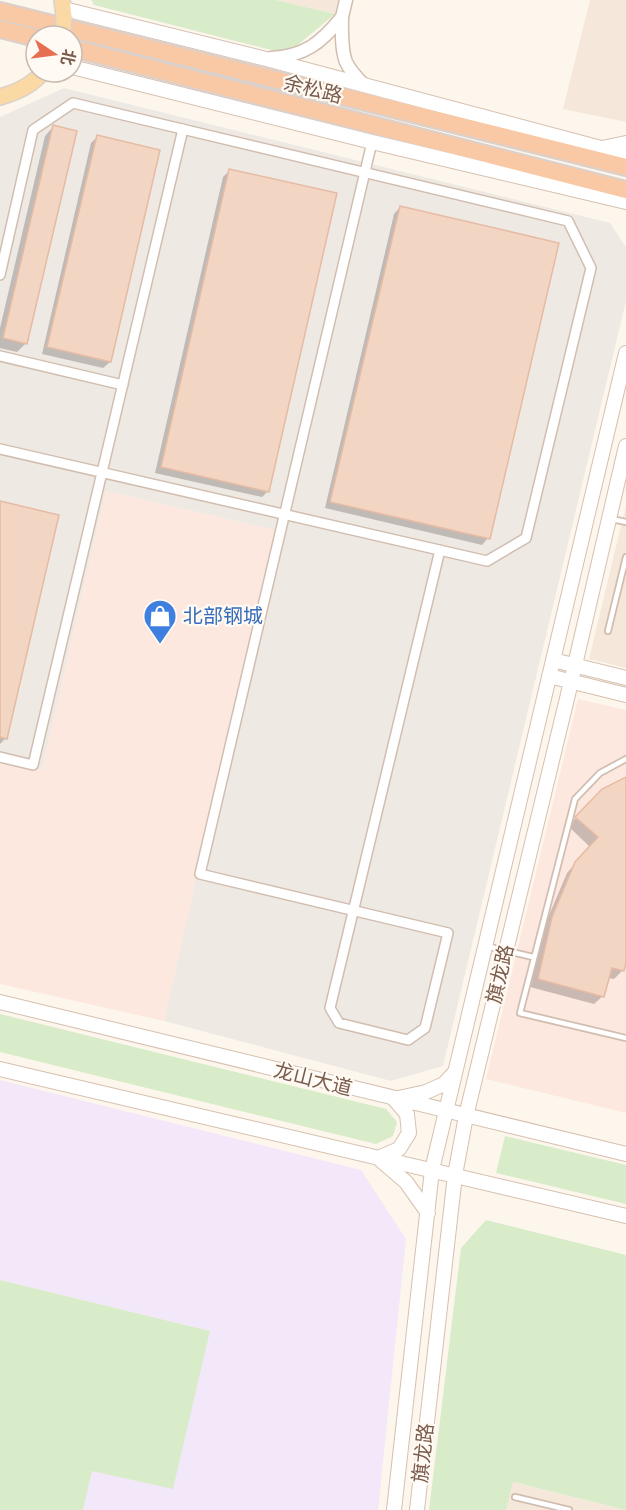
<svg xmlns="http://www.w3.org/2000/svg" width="626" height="1510" viewBox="0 0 626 1510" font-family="'DM Sans','Noto Sans SC',sans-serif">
<rect width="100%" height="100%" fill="#fdf6ec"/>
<!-- residential -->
<path fill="#f5e8da" d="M276,0H338L335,14Z
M590,0H626V122L563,109Z
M626,505V668L589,659Z
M512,1482L626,1510H506Z"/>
<!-- commercial -->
<path fill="#fde8e0" d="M106,491L276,530L164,1021L0,984V760L42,770Z
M578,699L626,710V1113L486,1079Z"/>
<!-- industrial -->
<path fill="#efe9e4" d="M64,88L610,223L626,247V301L443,1066L391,1081L164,1021L275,530L106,491L42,770L0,760V117Z"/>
<!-- education -->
<path fill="#f3e8fa" d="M0,1080L361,1170L406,1239L378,1510H83L92,1471L210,1331L0,1280Z"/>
<!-- green -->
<path fill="#d8ecc9" d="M91,0H276L335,14L287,54L94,5Z
M0,1014L386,1109L397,1122L393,1136L376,1144L0,1052Z
M505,1136L626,1165V1204L496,1173Z
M486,1220L626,1255V1510L513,1482L506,1510H429L461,1248Z
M0,1280L210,1331L173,1489L92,1471L83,1510H0Z"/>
<!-- shadow -->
<path fill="#0003" d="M53,127L26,343L17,352L0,348V328L45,136Z
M97,137L110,362L103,368L42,354L91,143Z
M230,170L268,491L262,497L155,473L223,177Z
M400,207L488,538L482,545L325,508L394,214Z
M0,503L6,738L0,744Z
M626,779V956L623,970L614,979L608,978L603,996L594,1004L530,987L544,927L567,873L590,847L568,826L603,790Z"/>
<!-- building -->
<path fill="#f3d5c3" stroke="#e6bba3" stroke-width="1.5" d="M53,125L77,131L27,344L3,338Z
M97,135L160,150L111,362L47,347Z
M229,169L337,193L269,492L161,467Z
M400,206L559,243L490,539L330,502Z
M0,501L59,515L7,739L0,737Z
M626,777V963L624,971L612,968L604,997L538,979L552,917L575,862L598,837L575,817L602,789Z"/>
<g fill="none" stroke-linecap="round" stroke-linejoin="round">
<!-- service casing -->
<g stroke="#d1beb0" stroke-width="8">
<path id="service" d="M612,519L626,522
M608,631L626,557
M626,759L600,773L575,799L520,1013L626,1038
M486,946L533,957
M515,1497L569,1510"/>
</g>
<!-- minor casing -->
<g stroke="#d1beb0" stroke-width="12">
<path id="minor" d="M372,142L200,874L448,933L425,1028L408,1040L339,1023L330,1008L440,550
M0,275L33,130L73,103L568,221L591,268L526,538L487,561L0,449
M0,356L123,385
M0,757L33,765L183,129"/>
</g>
<!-- tertiary casing -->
<g stroke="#d1beb0" stroke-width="15">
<path id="tertiary" d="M342,17L346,0
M271,58C305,56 321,43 342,17C342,32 341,49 346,62C350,71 358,79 365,86"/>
</g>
<!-- secondary casing -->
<g stroke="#d6c0b0" stroke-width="16">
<path id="secondary" d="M64,9L266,59L601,148L626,158
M72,67L372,142L626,202
M602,148L626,143
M553,660L626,678
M549,676L626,695
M0,1002L626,1154
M0,1069L626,1216
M428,1213L406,1182L378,1158L399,1149L409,1133L407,1114L394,1099L426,1092L444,1084L455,1072
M394,1510L432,1170L626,353
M417,1510L455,1175L466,1116L571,682L626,446"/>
</g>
<!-- primary casing -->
<g stroke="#dad1cd" stroke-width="18">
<path id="primary" d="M62,0L64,17
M0,97C17,92 31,86 43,72"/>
</g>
<!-- trunk casing -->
<g stroke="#dad1cd" stroke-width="20">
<path id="trunk" d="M0,11L626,167
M0,29L36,38
M72,48L626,190"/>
</g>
<!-- service -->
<use href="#service" stroke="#fff" stroke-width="4.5"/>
<!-- minor -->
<use href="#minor" stroke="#fff" stroke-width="9"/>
<!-- tertiary -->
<use href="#tertiary" stroke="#fff" stroke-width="12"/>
<!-- secondary -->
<use href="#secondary" stroke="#fff" stroke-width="14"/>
<!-- primary -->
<use href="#primary" stroke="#fbd9a5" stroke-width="15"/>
<!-- trunk -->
<use href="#trunk" stroke="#f9c8a4" stroke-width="16"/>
<!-- primary-bridge casing -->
<g stroke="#dad1cd" stroke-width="18" stroke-linecap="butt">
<path id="primary-bridge" d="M63,36L64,17"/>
</g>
<!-- primary-bridge -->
<use href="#primary-bridge" stroke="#fbd9a5" stroke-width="15"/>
</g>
<!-- icons -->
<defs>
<g id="shop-pin" transform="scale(1.725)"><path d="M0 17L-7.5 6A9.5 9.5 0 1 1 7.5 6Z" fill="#3f7fe0" stroke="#fffaf3"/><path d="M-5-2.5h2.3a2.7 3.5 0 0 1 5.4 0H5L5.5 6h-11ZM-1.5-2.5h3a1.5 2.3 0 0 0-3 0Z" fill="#fff"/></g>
</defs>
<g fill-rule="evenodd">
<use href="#shop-pin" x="160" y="616"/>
</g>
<g text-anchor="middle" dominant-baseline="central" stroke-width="4.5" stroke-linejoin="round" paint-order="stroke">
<!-- street labels -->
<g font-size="20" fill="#7a5c4d" stroke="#fffaf3">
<text transform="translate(313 89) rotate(14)">余松路</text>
<text transform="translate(500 974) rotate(-77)">旗龙路</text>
<text transform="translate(313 1079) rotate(14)">龙山大道</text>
<text transform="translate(423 1453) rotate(-84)">旗龙路</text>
</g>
<!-- shop labels -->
<g font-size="20" fill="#366cbe" stroke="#fffaf3" text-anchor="start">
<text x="183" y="616">北部钢城</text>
</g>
</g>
<!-- north arrow -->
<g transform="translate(54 54) rotate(103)"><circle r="28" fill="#fffaf3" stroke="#cabbb1" stroke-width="1.5"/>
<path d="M0-4.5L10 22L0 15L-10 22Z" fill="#e76f51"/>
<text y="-9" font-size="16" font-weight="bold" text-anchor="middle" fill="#7a5c4d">北</text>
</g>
</svg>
